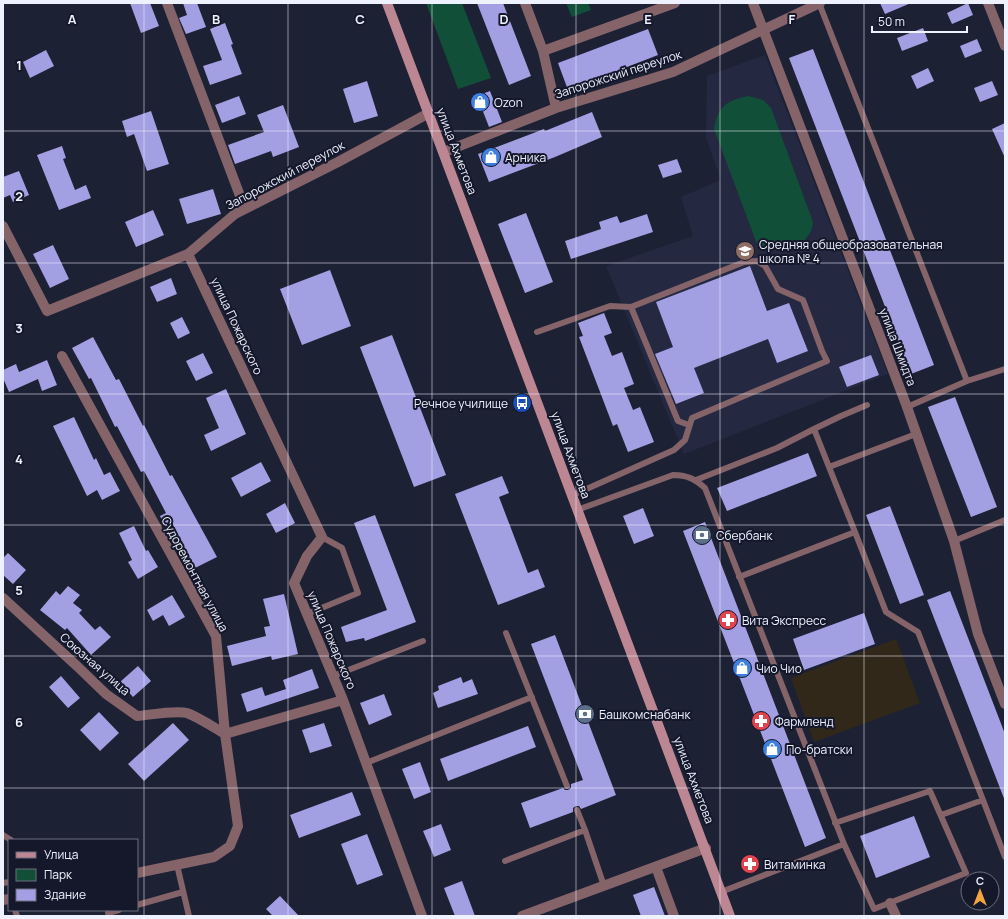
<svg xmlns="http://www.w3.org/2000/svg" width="1008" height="919" viewBox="0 0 1008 919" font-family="Manrope,sans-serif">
<rect width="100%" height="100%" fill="#1d2134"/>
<!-- built -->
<path fill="#242941" d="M765,55L888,374L684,454L606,266L693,236L681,197L721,180L706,138L707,76Z"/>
<!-- industrial -->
<path fill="#322819" d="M896,639L920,703L814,742L791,678Z"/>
<!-- green -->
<path fill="#114f38" d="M426,3H462L491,78L458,89Z
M566,3H588L591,10L572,17Z
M748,96L763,100L771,108L813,222C812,244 784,255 764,249C762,248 759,245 757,244L714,129C718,106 726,101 748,96Z"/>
<!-- building -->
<path fill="#a39fe3" d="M130,3H150L159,26L141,33Z
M183,3H197L206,27L186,34L179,18L187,15Z
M477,3H503L531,76L509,85Z
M880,3H911L885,14Z
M968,3L973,15L952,24L947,13Z
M225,23L233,44L231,45L242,74L210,85L203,66L222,60L210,29Z
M923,28L928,41L902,51L897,38Z
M648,29L658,55L568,90L558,63Z
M977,39L982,51L965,58L960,46Z
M813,49L934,365L911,374L789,58Z
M46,50L54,66L30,78L23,62Z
M928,68L934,81L917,89L911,76Z
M367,81L378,116L354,123L343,89Z
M992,81L998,95L980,102L974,88Z
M490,91L502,122L489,127L477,96Z
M239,96L246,114L222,123L215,105Z
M283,105L299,147L273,157L271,151L235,164L228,145L264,132L257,115Z
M151,111L169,164L147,171L134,134L127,137L122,121Z
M592,112L602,137L555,157L489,182L478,154L544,129L545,131Z
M1005,123V158L992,129Z
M62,146L66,158L63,159L75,190L86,185L91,198L59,210L37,155Z
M677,159L682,172L663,178L658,165Z
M19,171L29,195L13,202L10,195L3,198V177Z
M213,189L221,214L187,224L179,199Z
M153,210L164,235L136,247L125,222Z
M526,213L553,282L525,293L498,224Z
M647,214L653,232L571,259L565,241L601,229L599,222L617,216L620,223Z
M53,245L69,279L50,288L33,254Z
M750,266L767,311L789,303L808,351L777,363L768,339L694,368L704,393L676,404L655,354L673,347L656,302Z
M330,270L351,326L302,345L280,289Z
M171,278L177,294L157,302L150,287Z
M604,313L612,333L604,336L612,356L622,352L634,384L624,388L633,410L640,407L654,442L628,452L617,424L613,426L579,337L583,336L578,323Z
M182,317L190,333L178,339L170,323Z
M392,335L446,475L414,487L360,347Z
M93,337L116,380L119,379L143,426L144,425L170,476L172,475L217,557L195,568L172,523L165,527L160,516L166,513L144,471L141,472L117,426L115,427L91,378L89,379L72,348Z
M203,353L213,373L196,381L186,361Z
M871,355L879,375L847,387L839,367Z
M47,360L57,385L42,391L38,379L9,392L3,378V370L16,364L19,372Z
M226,389L246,434L211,451L204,435L219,428L206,398Z
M955,397L997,507L971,517L928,407Z
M74,417L94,460L96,458L104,475L110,472L120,491L102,500L97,490L87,496L53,426Z
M808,453L817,476L727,511L717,488Z
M261,462L271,481L241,497L231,478Z
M502,476L509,493L499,497L528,573L538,569L545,587L498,605L455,494Z
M285,503L295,523L276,533L266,514Z
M890,506L924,595L900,604L866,515Z
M643,508L654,536L634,544L623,516Z
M375,515L416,622L365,641L364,638L346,642L341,627L387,610L354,523Z
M705,522L826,838L805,847L683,531Z
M134,526L146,551L148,550L158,567L138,579L128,562L132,560L119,533Z
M8,553L26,570L13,584L3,575V558Z
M68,586L80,595L73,603L82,610L79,613L95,630L100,626L111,637L91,655L67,628L65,630L40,610L56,591L60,595Z
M950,591L1005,734V801L927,600Z
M284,594L298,654L272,660L271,656L232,666L227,646L266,636L264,627L270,626L263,599Z
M172,595L185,617L169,626L163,615L153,621L147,610Z
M864,613L875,644L804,670L793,639Z
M555,635L616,795L581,809L579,806H576L573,808V812L530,828L521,803L563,788L565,790H568L571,788V784L583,780L531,644Z
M138,666L151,681L133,697L120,682Z
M312,669L319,688L247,712L241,694L262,687L265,696L286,689L283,680Z
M61,676L80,698L68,708L49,687Z
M461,677L463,683L472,679L478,694L438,708L433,693L439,690L438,686Z
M384,694L392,715L369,725L360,703Z
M99,712L119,733L100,751L80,730Z
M173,723L189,740L144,781L128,764Z
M324,723L332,746L310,753L302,730Z
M528,726L536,747L448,781L440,759Z
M420,762L431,792L414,799L402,769Z
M352,792L361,815L299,838L290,815Z
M914,816L930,857L876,878L860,836Z
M441,824L451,850L434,857L423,831Z
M367,834L383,875L357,885L341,844Z
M462,881L475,916H455L444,888Z
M654,887L665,916H641L633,895Z
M280,896L299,916H273L266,909Z"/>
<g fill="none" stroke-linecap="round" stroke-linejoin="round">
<!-- lane -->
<path stroke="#846369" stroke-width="6" d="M819,3L967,381
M631,307L678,421L689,425
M537,332L610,306L631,307L744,262L757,261L765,266L778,289L803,300L822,351L827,361L692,418L685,440L674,450L573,495
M907,407L967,381L1005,369
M814,429L841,416L867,405
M696,480L777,448L814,429L829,467
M577,510L673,475C687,475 695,479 705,488L844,844L721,892
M855,532L886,612L918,632L1005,857
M954,541L1005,520
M739,577L855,532L829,467L916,434
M307,614L358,593L342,548L322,537
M506,633L567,786
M333,676L423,641
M366,763L532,697
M577,810L585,830
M941,815L983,800
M835,823L930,791L966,873L874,909L844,844
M3,835L11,840
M505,861L585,830L604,886
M177,865L189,916
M3,883L9,882
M137,905L183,892
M15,910L17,916
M108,913L119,910"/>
<!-- street -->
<path stroke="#846369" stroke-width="10" d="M167,3L245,209
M525,3L543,51L675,3
M753,3L907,407L954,541L978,634L1005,704
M988,3L1005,46
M543,51L556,108
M444,152L556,108L673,72L820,3
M3,226L47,311L188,254L235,214L338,162L429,113
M188,254L322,537L307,556L294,583L343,700L422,916
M62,356L216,636L225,734L238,826L230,846L214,857L137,873
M3,598L77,666L106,694L137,716C149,715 176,710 187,713C200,718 213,727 225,734L343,700
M656,867L674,916
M3,900L9,899
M890,903L896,916
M522,916L706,848"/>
<!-- secondary -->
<path stroke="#bc8792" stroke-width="10" d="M387,3L730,916"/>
</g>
<!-- grid -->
<path fill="none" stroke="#eef1fe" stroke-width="1" stroke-opacity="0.55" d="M144,3V916M288,3V916M432,3V916M576,3V916M720,3V916M864,3V916M3,131H1005M3,263H1005M3,394H1005M3,525H1005M3,656H1005M3,788H1005"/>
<!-- icons -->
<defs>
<g id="shop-disc" transform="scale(1)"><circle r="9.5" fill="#3f7fe0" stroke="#14182a"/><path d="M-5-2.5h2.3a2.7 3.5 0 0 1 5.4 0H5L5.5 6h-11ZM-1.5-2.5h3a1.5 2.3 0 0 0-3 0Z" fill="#fff"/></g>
<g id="school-disc" transform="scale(1)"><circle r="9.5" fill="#8d6e63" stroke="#14182a"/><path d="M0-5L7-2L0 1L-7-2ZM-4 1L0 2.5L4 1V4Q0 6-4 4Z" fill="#fff"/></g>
<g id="bus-disc" transform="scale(1)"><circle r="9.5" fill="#1a4fb4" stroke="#14182a"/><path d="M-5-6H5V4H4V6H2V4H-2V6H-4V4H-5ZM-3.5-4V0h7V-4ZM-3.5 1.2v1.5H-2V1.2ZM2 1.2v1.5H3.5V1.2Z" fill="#fff"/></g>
<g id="bank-disc" transform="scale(1)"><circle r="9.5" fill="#5c6f8a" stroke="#14182a"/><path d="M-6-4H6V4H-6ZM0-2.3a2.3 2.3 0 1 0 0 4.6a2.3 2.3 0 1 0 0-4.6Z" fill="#fff"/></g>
<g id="pharmacy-disc" transform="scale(1)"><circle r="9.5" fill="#e0444e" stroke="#14182a"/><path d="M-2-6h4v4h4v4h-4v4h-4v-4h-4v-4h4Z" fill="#fff"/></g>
</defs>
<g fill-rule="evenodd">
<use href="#shop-disc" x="480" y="102"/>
<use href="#shop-disc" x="491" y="157"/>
<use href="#school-disc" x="745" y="251"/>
<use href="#bus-disc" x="522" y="403"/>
<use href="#bank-disc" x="702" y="535"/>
<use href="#pharmacy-disc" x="728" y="620"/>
<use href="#shop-disc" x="742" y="668"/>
<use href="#bank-disc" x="585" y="714"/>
<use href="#pharmacy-disc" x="761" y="721"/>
<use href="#shop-disc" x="772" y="749"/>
<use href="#pharmacy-disc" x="750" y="864"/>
</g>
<g text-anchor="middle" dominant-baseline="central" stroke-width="4" stroke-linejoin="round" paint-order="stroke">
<!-- street labels -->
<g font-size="12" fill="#eef1fe" stroke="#14182a">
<text transform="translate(618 74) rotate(-18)">Запорожский переулок</text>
<text transform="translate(457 151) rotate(69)">улица Ахметова</text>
<text transform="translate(285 175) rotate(-28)">Запорожский переулок</text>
<text transform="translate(237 326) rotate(65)">улица Пожарского</text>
<text transform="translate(898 347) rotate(69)">улица Шмидта</text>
<text transform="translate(571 455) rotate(70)">улица Ахметова</text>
<text transform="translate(195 574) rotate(62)">Судоремонтная улица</text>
<text transform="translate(332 640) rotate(67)">улица Пожарского</text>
<text transform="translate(95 664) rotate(41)">Союзная улица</text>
<text transform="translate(694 780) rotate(69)">улица Ахметова</text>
</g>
<!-- poi labels -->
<g font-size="12" fill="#eef1fe" stroke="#14182a" text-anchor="start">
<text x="494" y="102">Ozon</text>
<text x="505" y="157">Арника</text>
<text x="759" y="244">Средняя общеобразовательная<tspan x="759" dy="14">школа № 4</tspan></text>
<text x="508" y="403" text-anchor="end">Речное училище</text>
<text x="716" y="535">Сбербанк</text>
<text x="742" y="620">Вита Экспресс</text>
<text x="756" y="668">Чио Чио</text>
<text x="599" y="714">Башкомснабанк</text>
<text x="775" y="721">Фармленд</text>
<text x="786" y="749">По-братски</text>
<text x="764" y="864">Витаминка</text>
</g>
</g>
<g font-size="13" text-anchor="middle" font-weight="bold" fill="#eef1fe" stroke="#14182a" stroke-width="4" stroke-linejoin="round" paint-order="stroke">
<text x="72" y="24">A</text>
<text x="216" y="24">B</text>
<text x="360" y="24">C</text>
<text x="504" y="24">D</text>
<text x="648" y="24">E</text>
<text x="792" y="24">F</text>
<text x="19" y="70">1</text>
<text x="19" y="201">2</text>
<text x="19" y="333">3</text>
<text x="19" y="464">4</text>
<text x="19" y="595">5</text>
<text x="19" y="727">6</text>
</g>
<!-- border -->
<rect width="1008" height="919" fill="none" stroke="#eef1fe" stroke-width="8"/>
<!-- legend -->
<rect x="8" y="839" width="130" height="72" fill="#14182a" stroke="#6b6f7f"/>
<rect x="16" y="852" width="20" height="6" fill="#bc8792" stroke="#6b6f7f"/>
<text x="44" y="859" font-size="12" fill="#eef1fe">Улица</text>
<rect x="16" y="869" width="20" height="12" fill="#114f38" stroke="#6b6f7f"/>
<text x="44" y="879" font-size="12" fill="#eef1fe">Парк</text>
<rect x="16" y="889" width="20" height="12" fill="#a39fe3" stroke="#6b6f7f"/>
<text x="44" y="899" font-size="12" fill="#eef1fe">Здание</text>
<!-- north arrow -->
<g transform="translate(980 891)"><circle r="19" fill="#14182a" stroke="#6b6f7f"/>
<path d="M0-3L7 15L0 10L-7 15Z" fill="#f3a442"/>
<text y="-6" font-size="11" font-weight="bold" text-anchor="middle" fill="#eef1fe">С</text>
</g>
<!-- scale -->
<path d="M872 26v6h95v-6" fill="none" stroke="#eef1fe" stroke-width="2"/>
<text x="878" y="26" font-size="12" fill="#eef1fe" stroke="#14182a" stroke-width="3" paint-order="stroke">50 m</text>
</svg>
